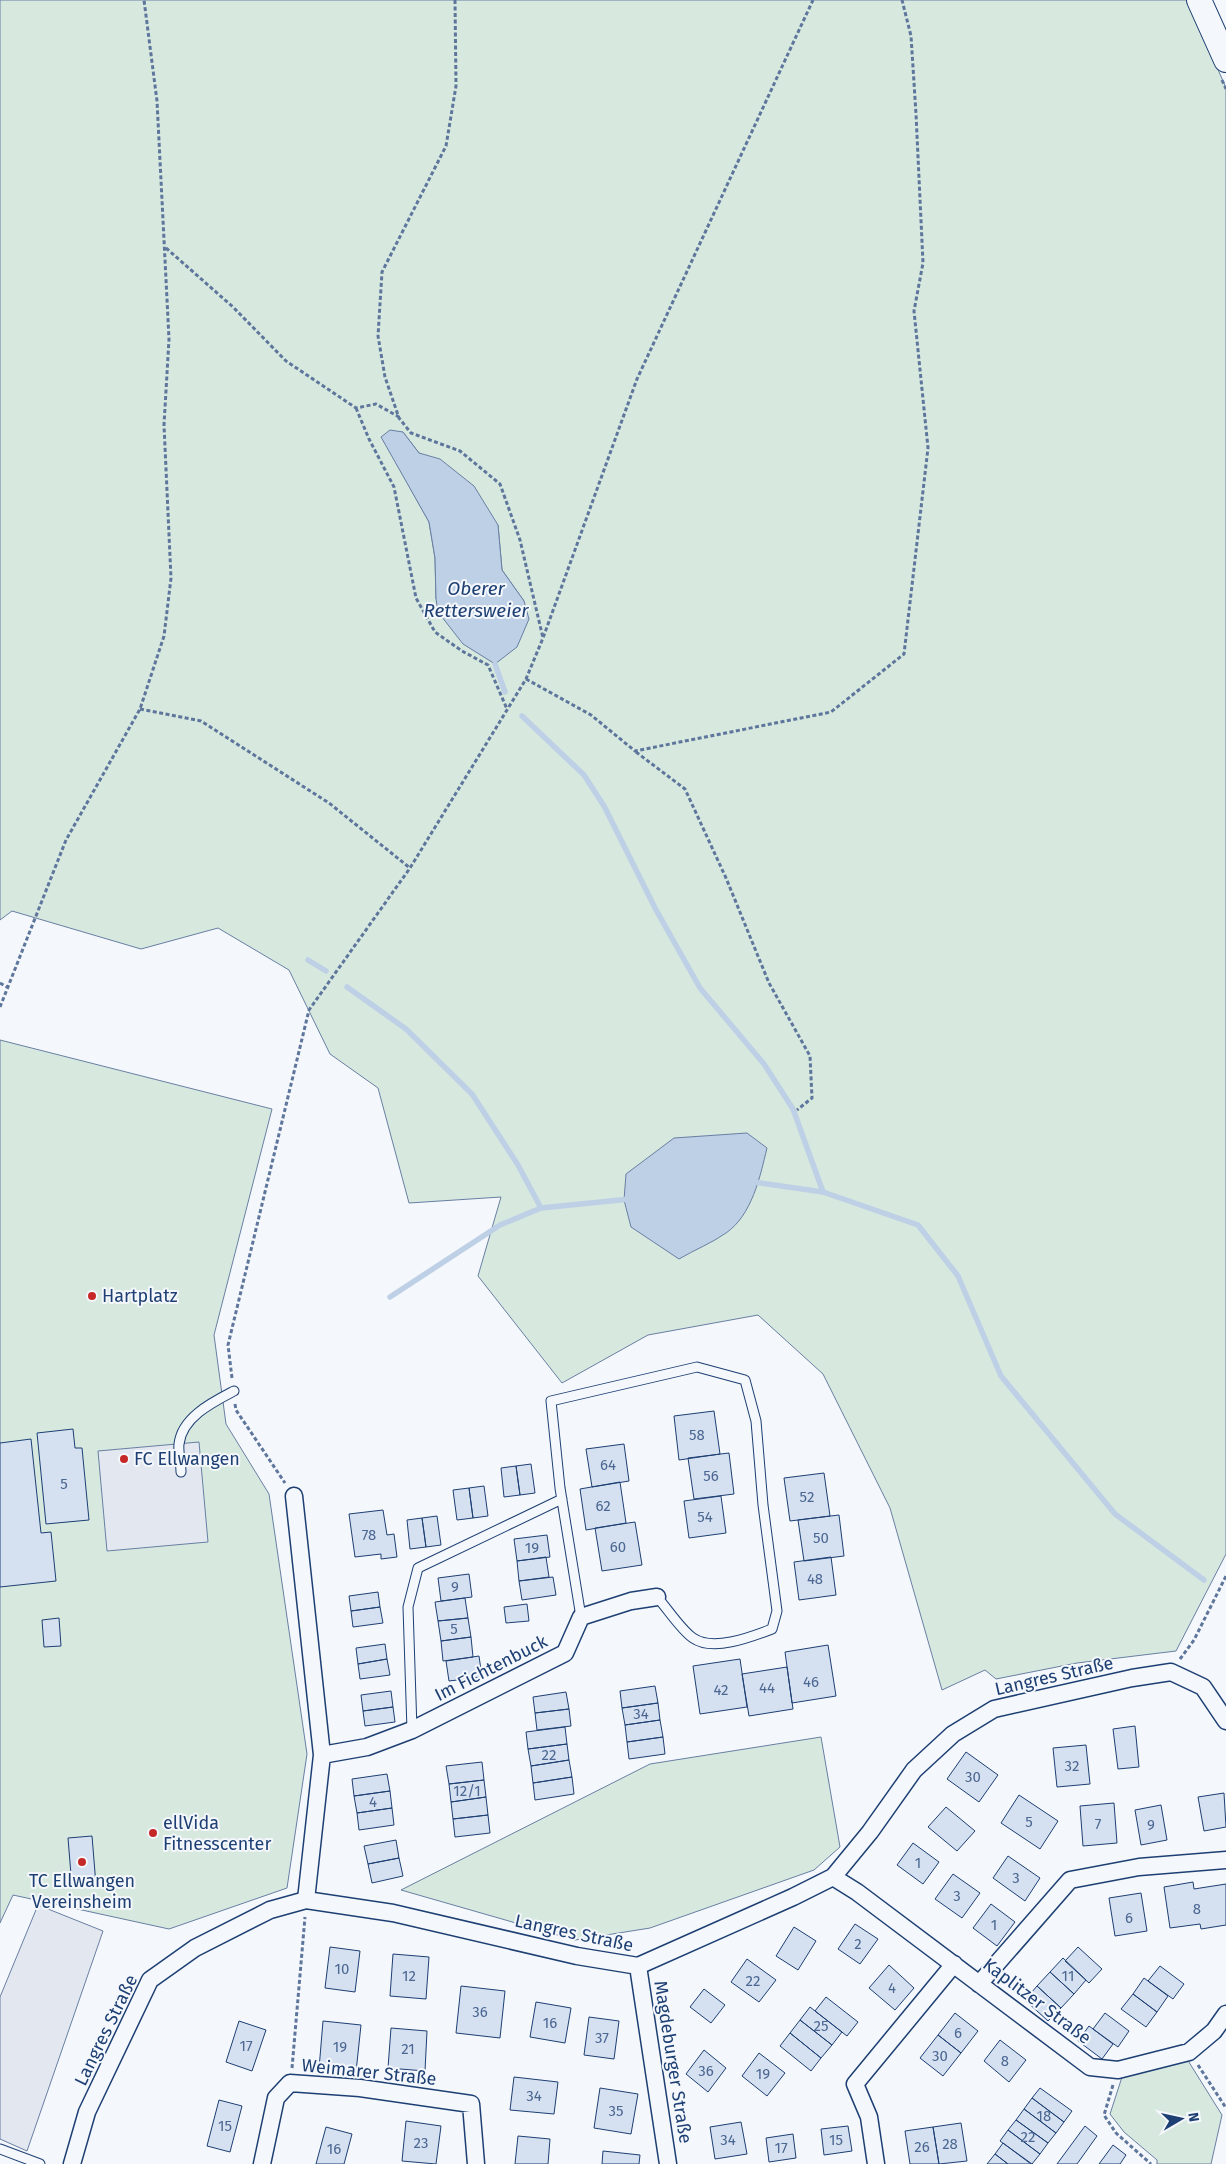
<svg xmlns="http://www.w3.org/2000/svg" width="1226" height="2164" viewBox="0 0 1226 2164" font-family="'Fira Sans',sans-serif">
<rect width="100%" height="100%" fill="#f4f7fb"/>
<!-- green -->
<path fill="#d7e8df" stroke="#687fa3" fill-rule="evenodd" d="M0,0H1188L1226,88V1554L1176,1651L1077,1663L996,1679L985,1670L942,1690L890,1508L823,1374L758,1315L648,1335L562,1383L478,1276L501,1197L409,1203L378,1088L330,1054L289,970L218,928L141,949L12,911L0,920ZM403,432L419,453L498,525L502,570L524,601L436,599L435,558L429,522L382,437Z
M0,1040L272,1109L214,1335L226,1424L269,1494L307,1754L287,1888L169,1929L13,1895L0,1923Z
M821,1737L840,1847L814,1870L650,1928L575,1940L401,1890L650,1764Z
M1187,2059L1222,2115L1211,2164H1157V2160L1124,2132L1110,2114L1123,2074Z"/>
<!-- parking -->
<path fill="#e3e8f0" stroke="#687fa3" d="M199,1442L208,1542L107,1551L98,1451Z
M38,1905L103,1931L27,2151L0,2139V1997Z"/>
<!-- water -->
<path fill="#bed0e5" stroke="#687fa3" d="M390,430L403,432L419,453L440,459L474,486L498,525L502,570L524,601L529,619L517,647L495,664L463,644L438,612L436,599L435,558L429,522L381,437Z
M747,1133L767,1148C760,1177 752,1215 726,1233C712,1243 694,1250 679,1259L631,1227L624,1200L626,1174L674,1138Z"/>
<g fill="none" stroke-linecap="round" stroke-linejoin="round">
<!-- stream -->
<path stroke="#bed0e5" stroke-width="5.5" d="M495,664L505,692
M522,716L584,775L604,806L655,908L700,988L764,1064L793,1109L823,1192L918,1225L958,1276L1001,1376L1115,1514L1204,1580
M308,960L326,971
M347,987L406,1029L472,1094L518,1165L541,1208
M753,1182L823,1192
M390,1297L500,1225L541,1208L630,1199"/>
</g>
<!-- building -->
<path fill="#d5e0f0" stroke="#1d3f73" d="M714,1411L720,1454L679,1460L674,1416Z
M73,1429L75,1448H82L89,1520L46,1524L37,1433Z
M31,1439L41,1533L51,1532L56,1581L0,1587V1443Z
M624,1444L629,1481L592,1487L586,1449Z
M729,1453L734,1494L694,1499L688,1458Z
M531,1464L535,1493L520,1495L516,1466Z
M516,1466L520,1495L504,1497L501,1468Z
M824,1473L830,1516L790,1521L784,1478Z
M620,1482L626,1523L586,1530L580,1489Z
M484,1486L488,1516L473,1518L469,1488Z
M469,1488L473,1518L457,1520L453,1490Z
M721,1496L726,1533L689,1538L684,1501Z
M383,1510L387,1535L394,1534L397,1557L381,1559V1554L355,1557L349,1514Z
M839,1515L844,1556L804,1561L798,1520Z
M437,1516L441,1545L426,1547L422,1518Z
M422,1518L426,1547L410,1549L407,1520Z
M635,1522L642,1565L602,1571L595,1528Z
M547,1535L550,1557L517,1561L514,1539Z
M546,1557L549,1577L519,1581L517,1561Z
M831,1557L836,1595L799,1600L794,1562Z
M469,1574L472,1597L441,1601L438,1578Z
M553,1577L556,1595L522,1600L519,1581Z
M378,1592L380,1607L351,1611L349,1596Z
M465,1598L468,1618L438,1621L435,1602Z
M527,1604L529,1621L506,1623L504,1607Z
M380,1607L383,1623L353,1627L351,1611Z
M59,1618L61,1646L44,1647L42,1620Z
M468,1618L471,1637L441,1641L438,1621Z
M471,1637L473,1657L443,1661L441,1641Z
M385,1644L387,1659L358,1664L356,1648Z
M828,1645L836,1696L792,1703L785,1652Z
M479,1656L482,1677L449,1681L446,1661Z
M387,1659L390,1675L360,1679L358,1664Z
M740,1659L747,1707L700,1714L693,1666Z
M787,1667L793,1709L749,1716L742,1674Z
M655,1686L658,1703L622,1708L620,1691Z
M391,1691L393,1707L363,1711L361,1695Z
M566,1692L569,1709L535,1713L533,1697Z
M658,1703L660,1720L625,1725L622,1708Z
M393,1707L395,1722L365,1726L363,1711Z
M569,1709L571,1726L537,1730L535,1713Z
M660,1720L663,1737L627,1742L625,1725Z
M1135,1726L1139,1767L1118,1769L1113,1729Z
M565,1727L567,1744L528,1749L526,1732Z
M663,1737L665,1754L629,1759L627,1742Z
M567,1744L569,1760L531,1766L528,1749Z
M1086,1745L1090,1784L1057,1787L1053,1748Z
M966,1752L998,1775L979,1802L947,1779Z
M569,1760L572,1777L533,1783L531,1766Z
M482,1762L484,1780L449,1784L446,1766Z
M387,1774L390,1791L354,1796L352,1779Z
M572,1777L574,1794L535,1800L533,1783Z
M484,1780L486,1797L451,1802L449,1784Z
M390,1791L392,1808L357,1813L354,1796Z
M1224,1793L1226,1827L1204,1831L1198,1797Z
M1019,1795L1058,1821L1040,1849L1001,1823Z
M486,1797L488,1815L453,1819L451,1802Z
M1114,1803L1117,1843L1083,1846L1080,1806Z
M1161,1805L1167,1840L1141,1845L1135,1810Z
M946,1807L975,1831L957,1851L928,1827Z
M392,1808L394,1825L359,1830L357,1813Z
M488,1815L490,1833L455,1837L453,1819Z
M92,1836L96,1885L72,1887L68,1838Z
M396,1840L399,1858L368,1864L364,1846Z
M913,1843L939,1862L923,1884L897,1865Z
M1008,1856L1040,1878L1025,1901L993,1878Z
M399,1858L403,1876L372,1883L368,1864Z
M953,1874L980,1893L962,1918L935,1899Z
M1193,1882L1194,1889L1226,1884V1925L1201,1929L1200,1924L1170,1928L1164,1887Z
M1141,1893L1147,1931L1115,1936L1109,1898Z
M991,1904L1015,1922L997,1946L973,1928Z
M855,1924L878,1939L860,1964L838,1949Z
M794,1927L816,1941L798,1970L776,1956Z
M330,1947L360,1951L355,1992L325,1988Z
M1078,1947L1102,1969L1089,1983L1065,1961Z
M393,1954L429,1957L426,1999L390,1996Z
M1063,1958L1086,1980L1074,1994L1050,1972Z
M747,1959L776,1980L759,2002L731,1982Z
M889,1965L914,1988L895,2010L869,1988Z
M1160,1966L1184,1984L1173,1999L1148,1981Z
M1050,1972L1074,1994L1061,2008L1037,1986Z
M1144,1978L1168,1996L1157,2012L1133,1994Z
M461,1986L505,1991L500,2038L456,2033Z
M1037,1986L1061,2008L1048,2021L1025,2000Z
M704,1989L725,2005L711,2023L690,2007Z
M1133,1994L1157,2012L1146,2027L1121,2009Z
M826,1997L858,2022L847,2036L815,2011Z
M536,2002L571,2008L565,2043L530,2037Z
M810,2007L842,2032L832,2045L800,2020Z
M955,2013L978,2031L961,2053L938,2035Z
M1105,2013L1129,2031L1118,2047L1093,2029Z
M589,2017L619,2021L614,2059L584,2055Z
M800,2020L832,2045L821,2058L790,2033Z
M239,2021L266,2030L252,2071L226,2062Z
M323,2021L361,2025L356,2072L319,2069Z
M1089,2026L1113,2044L1102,2059L1078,2041Z
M391,2028L427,2031L425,2071L388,2068Z
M790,2033L821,2058L811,2071L780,2046Z
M938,2035L961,2053L943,2076L920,2058Z
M1000,2040L1026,2060L1009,2082L984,2061Z
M704,2050L726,2068L708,2092L686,2074Z
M759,2053L785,2073L767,2096L742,2076Z
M514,2077L558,2082L554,2114L510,2110Z
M600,2088L638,2094L631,2134L594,2128Z
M1040,2088L1072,2111L1064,2122L1032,2098Z
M1032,2098L1064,2122L1056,2133L1024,2109Z
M219,2100L242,2106L230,2152L207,2146Z
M1024,2109L1056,2133L1048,2143L1016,2120Z
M1016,2120L1048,2143L1040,2154L1008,2130Z
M406,2121L441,2126L436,2164L402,2161Z
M741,2122L747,2154L715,2159L710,2127Z
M961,2123L967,2161L939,2164L933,2127Z
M848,2126L852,2151L824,2155L821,2129Z
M1085,2126L1097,2136L1077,2164H1057Z
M326,2127L352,2134L344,2164H316Z
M933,2127L939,2164H910L905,2131Z
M1008,2130L1040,2154L1032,2164L1000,2141Z
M793,2134L796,2158L769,2162L766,2138Z
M518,2136L550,2139L548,2164H515Z
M1003,2143L1031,2164H1008L995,2154Z
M1113,2145L1126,2155L1120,2164H1099Z
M603,2151L640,2155L639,2164H602Z
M995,2154L1008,2164H987Z"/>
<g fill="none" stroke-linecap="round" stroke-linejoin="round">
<!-- lane casing -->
<g stroke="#1d3f73" stroke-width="11">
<path id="lane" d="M181,1472C181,1463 178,1452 179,1444C182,1417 213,1402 234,1391
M581,1617L560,1488L551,1401L697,1367L745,1380L756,1421L763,1505L777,1611L772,1629C751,1637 713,1652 693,1638C681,1630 667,1608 657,1597
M412,1730L408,1607L418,1568L562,1499
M0,2149L40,2164"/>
</g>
<!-- street casing -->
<g stroke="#1d3f73" stroke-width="19">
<path id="street" d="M294,1496L322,1755L306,1900
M322,1755L367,1747L412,1730L565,1653L581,1617L631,1601L657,1597
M833,1877L857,1892L1090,2067L1118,2070L1189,2052L1214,2031L1226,2014
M638,1966L668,2164
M979,1984L1070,1880L1139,1867L1226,1860
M72,2164L87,2112L150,1980L195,1948L270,1910L306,1900L393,1913L577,1956L638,1966L793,1897L833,1877L870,1832L914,1770L953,1734L994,1709L1132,1678L1171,1672L1203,1687L1226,1721
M262,2164L276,2098L290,2083L360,2088L471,2104L476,2164
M876,2164L869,2117L855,2084L954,1964"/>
</g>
<!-- secondary casing -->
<g stroke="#1d3f73" stroke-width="26">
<path id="secondary" d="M1199,0L1226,60"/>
</g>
<!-- path -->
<path stroke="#5e769c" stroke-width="3" stroke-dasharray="4 2.5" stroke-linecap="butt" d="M455,0L456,86L446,146L382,272L378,336L385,377L399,418L411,433L460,451L500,484L520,540L543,638
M1222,80L1226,89
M166,248L233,307L286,361L356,408L376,404L399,417
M356,408L369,439L394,487L416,598L435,632L462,651L488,665L507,709
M526,679L591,715L635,751L831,712L904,654L928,448L914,311L923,263L916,114L911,36L902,0
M140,709L201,721L329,803L410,868
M636,752L685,789L726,878L769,983L810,1056L812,1098L797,1110
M0,983L7,987
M0,1007L66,840L140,709L164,636L171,578L164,425L169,339L157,101L144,0
M232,1378L228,1345L309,1010L410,868L526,679L543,638L637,379L813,0
M235,1404L236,1410L285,1483
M1180,1659L1194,1640L1226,1576
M1198,2065L1226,2108
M292,2068L305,1917
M1113,2085L1104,2115L1116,2133L1151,2164"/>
<!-- lane -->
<use href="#lane" stroke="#f4f7fb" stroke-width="9"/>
<!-- street -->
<use href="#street" stroke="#f4f7fb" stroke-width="16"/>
<!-- secondary -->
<use href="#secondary" stroke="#f4f7fb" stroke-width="24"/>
</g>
<!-- markers -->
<g fill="#c62828" stroke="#f4f7fb" stroke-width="2">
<circle cx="92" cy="1296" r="5"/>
<circle cx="124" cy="1459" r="5"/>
<circle cx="153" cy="1833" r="5"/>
<circle cx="82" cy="1862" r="5"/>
</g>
<g text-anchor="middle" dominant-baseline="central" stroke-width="4" stroke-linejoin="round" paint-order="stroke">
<!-- number labels -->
<g font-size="15" fill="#4b6792">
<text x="697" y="1435">58</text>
<text x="608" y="1465">64</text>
<text x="711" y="1476">56</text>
<text x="64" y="1484">5</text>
<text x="807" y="1497">52</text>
<text x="603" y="1506">62</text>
<text x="705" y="1517">54</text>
<text x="369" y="1535">78</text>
<text x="821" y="1538">50</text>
<text x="618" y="1547">60</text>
<text x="532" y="1548">19</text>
<text x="815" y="1579">48</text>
<text x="455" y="1587">9</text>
<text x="454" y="1629">5</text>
<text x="811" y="1682">46</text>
<text x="767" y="1688">44</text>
<text x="721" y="1690">42</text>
<text x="641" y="1714">34</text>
<text x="549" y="1755">22</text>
<text x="1072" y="1766">32</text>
<text x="973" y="1777">30</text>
<text x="467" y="1791">12/1</text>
<text x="373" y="1802">4</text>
<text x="1029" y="1822">5</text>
<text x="1098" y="1824">7</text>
<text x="1151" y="1825">9</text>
<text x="918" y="1863">1</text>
<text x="1016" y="1878">3</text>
<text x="957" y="1896">3</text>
<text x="1197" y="1909">8</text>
<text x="1129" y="1918">6</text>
<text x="994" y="1925">1</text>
<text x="858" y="1944">2</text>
<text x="342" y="1969">10</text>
<text x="409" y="1976">12</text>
<text x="1068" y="1976">11</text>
<text x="753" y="1981">22</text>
<text x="892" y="1988">4</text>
<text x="480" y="2012">36</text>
<text x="550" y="2023">16</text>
<text x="821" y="2026">25</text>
<text x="958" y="2033">6</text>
<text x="602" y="2038">37</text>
<text x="246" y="2046">17</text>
<text x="340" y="2047">19</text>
<text x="408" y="2049">21</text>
<text x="940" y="2056">30</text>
<text x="1005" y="2061">8</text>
<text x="706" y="2071">36</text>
<text x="763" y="2074">19</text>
<text x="534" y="2096">34</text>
<text x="616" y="2111">35</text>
<text x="1044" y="2116">18</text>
<text x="225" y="2126">15</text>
<text x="1028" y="2137">22</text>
<text x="728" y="2140">34</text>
<text x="836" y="2140">15</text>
<text x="421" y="2143">23</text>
<text x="950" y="2144">28</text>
<text x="922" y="2147">26</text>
<text x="781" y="2148">17</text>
<text x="334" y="2149">16</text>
</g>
<!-- poi labels -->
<g font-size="18" fill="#1d3f73" stroke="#f4f7fb" text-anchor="start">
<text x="102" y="1296">Hartplatz</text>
<text x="134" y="1459">FC Ellwangen</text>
<text x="163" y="1823">ellVida<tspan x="163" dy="21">Fitnesscenter</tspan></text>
<text x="82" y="1881" text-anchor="middle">TC Ellwangen<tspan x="82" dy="21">Vereinsheim</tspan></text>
</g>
<!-- street labels -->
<g font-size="18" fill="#1d3f73" stroke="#f4f7fb">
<text transform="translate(491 1668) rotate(-27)">Im Fichtenbuck</text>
<text transform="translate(1054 1676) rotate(-13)">Langres Straße</text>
<text transform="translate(574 1933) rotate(12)">Langres Straße</text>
<text transform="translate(1037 2001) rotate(37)">Kaplitzer Straße</text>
<text transform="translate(106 2030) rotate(-64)">Langres Straße</text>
<text transform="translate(673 2062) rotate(81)">Magdeburger Straße</text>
<text transform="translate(369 2072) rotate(6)">Weimarer Straße</text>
</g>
<!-- water labels -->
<g font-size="19" font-style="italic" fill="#1d3f73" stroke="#f4f7fb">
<text x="476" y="588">Oberer<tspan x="476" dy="22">Rettersweier</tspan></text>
</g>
</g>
<!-- north arrow -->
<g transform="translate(1181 2119) rotate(81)" stroke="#f4f7fb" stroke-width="4" paint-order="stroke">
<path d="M0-4L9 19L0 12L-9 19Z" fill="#1d3f73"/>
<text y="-8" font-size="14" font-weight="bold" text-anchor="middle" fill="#1d3f73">N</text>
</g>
</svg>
